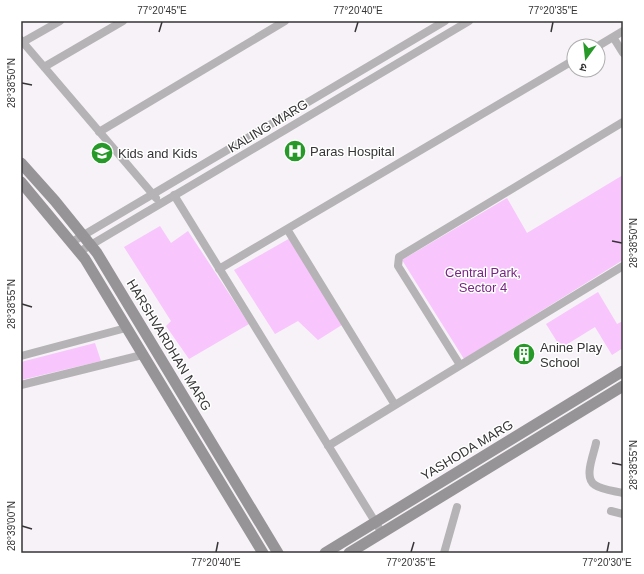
<svg xmlns="http://www.w3.org/2000/svg" width="644" height="574" viewBox="0 0 644 574" font-family="Arial,'Noto Sans Devanagari',sans-serif">
<rect width="100%" height="100%" fill="#f6f2f7"/>
<!-- green -->
<path fill="#f8c5fd" d="M623,175V260L464,359L402,260L507,198L527,233Z
M160,226L171,243L188,231L249,324L189,359L166,326L171,321L124,247Z
M292,237L345,323L318,340L298,321L275,334L234,270Z
M598,292L617,324L623,321V348L612,355L595,327L561,348L546,324Z
M95,343L101,361L21,380V362Z"/>
<g fill="none" stroke-linecap="round" stroke-linejoin="round">
<!-- street -->
<path stroke="#b5b3b5" stroke-width="8" d="M613,37L623,53
M21,40L156,198
M23,42L60,21
M598,46L623,31
M44,67L123,21
M99,132L285,21
M174,195L382,533
M287,229L395,405
M72,242L445,21
M79,252L469,21
M219,269L574,60
M21,356L126,328
M460,365L398,266L399,257L623,122
M21,385L142,355
M596,443C594,454 583,478 595,485C602,490 615,491 623,493
M328,446L623,266
M611,511L623,514
M444,553L457,507"/>
<!-- secondary -->
<path stroke="#979497" stroke-width="11" d="M21,163L55,201L97,253L278,553
M21,182L85,259L263,553
M325,553L623,371
M349,553L623,386"/>
</g>
<!-- ticks -->
<path fill="none" stroke="#363436" stroke-width="1.5" d="M159,32L162,22M355,32L358,22M551,32L553,22M22,83L32,85M612,241L622,243M22,304L32,307M612,463L622,465M22,526L32,529M216,552L218,542M411,552L414,542M607,552L609,542"/>
<!-- icons -->
<defs>
<g id="hospital-disc" transform="scale(1.15)"><circle r="9.5" fill="#279928" stroke="#fff"/><path d="M-5-5h3v3.5h4V-5h3V5h-3V1.5h-4V5h-3Z" fill="#fff"/></g>
<g id="school-disc" transform="scale(1.15)"><circle r="9.5" fill="#279928" stroke="#fff"/><path d="M0-5L7-2L0 1L-7-2ZM-4 1L0 2.5L4 1V4Q0 6-4 4Z" fill="#fff"/></g>
<g id="building-disc" transform="scale(1.15)"><circle r="9.5" fill="#279928" stroke="#fff"/><path d="M-4-6H4V6H1V3H-1V6H-4ZM-2.5-4.3h1.7v1.8h-1.7ZM.8-4.3h1.7v1.8H.8ZM-2.5-1h1.7V.8h-1.7ZM.8-1h1.7V.8H.8Z" fill="#fff"/></g>
</defs>
<g fill-rule="evenodd">
<use href="#hospital-disc" x="295" y="151"/>
<use href="#school-disc" x="102" y="153"/>
<use href="#building-disc" x="524" y="354"/>
</g>
<g text-anchor="middle" dominant-baseline="central" stroke-width="3" stroke-linejoin="round" paint-order="stroke">
<!-- street labels -->
<g font-size="13" fill="#363436" stroke="#fff">
<text transform="translate(268 126) rotate(-31)">KALING MARG</text>
<text transform="translate(169 345) rotate(59)">HARSHVARDHAN MARG</text>
<text transform="translate(467 450) rotate(-31)">YASHODA MARG</text>
</g>
<!-- poi labels -->
<g font-size="13" fill="#363436" stroke="#fff" text-anchor="start">
<text x="310" y="151">Paras Hospital</text>
<text x="118" y="153">Kids and Kids</text>
<text x="540" y="347">Anine Play<tspan x="540" dy="15">School</tspan></text>
</g>
<!-- park labels -->
<g font-size="13" fill="#772681" stroke="#fff">
<text x="483" y="272">Central Park,<tspan x="483" dy="15">Sector 4</tspan></text>
</g>
</g>
<!-- border -->
<rect width="644" height="574" fill="none" stroke="#ffffff" stroke-width="44"/>
<!-- north arrow -->
<g transform="translate(586 58) rotate(195)"><circle r="19" fill="#ffffff" stroke="#afaeaf"/>
<path d="M0-3L7 15L0 10L-7 15Z" fill="#279928"/>
<text y="-6" font-size="11" font-weight="bold" text-anchor="middle" fill="#363436">उ</text>
</g>
<rect x="22" y="22" width="600" height="530" fill="none" stroke="#363436" stroke-width="1.5"/>
<g font-size="10" text-anchor="middle" fill="#363436">
<text x="162" y="14">77°20'45"E</text>
<text x="358" y="14">77°20'40"E</text>
<text x="553" y="14">77°20'35"E</text>
<text transform="translate(11 83) rotate(-90)" y="4">28°38'50"N</text>
<text transform="translate(633 243) rotate(-90)" y="4">28°38'50"N</text>
<text transform="translate(11 304) rotate(-90)" y="4">28°38'55"N</text>
<text transform="translate(633 465) rotate(-90)" y="4">28°38'55"N</text>
<text transform="translate(11 526) rotate(-90)" y="4">28°39'00"N</text>
<text x="216" y="566">77°20'40"E</text>
<text x="411" y="566">77°20'35"E</text>
<text x="607" y="566">77°20'30"E</text>
</g>
</svg>
